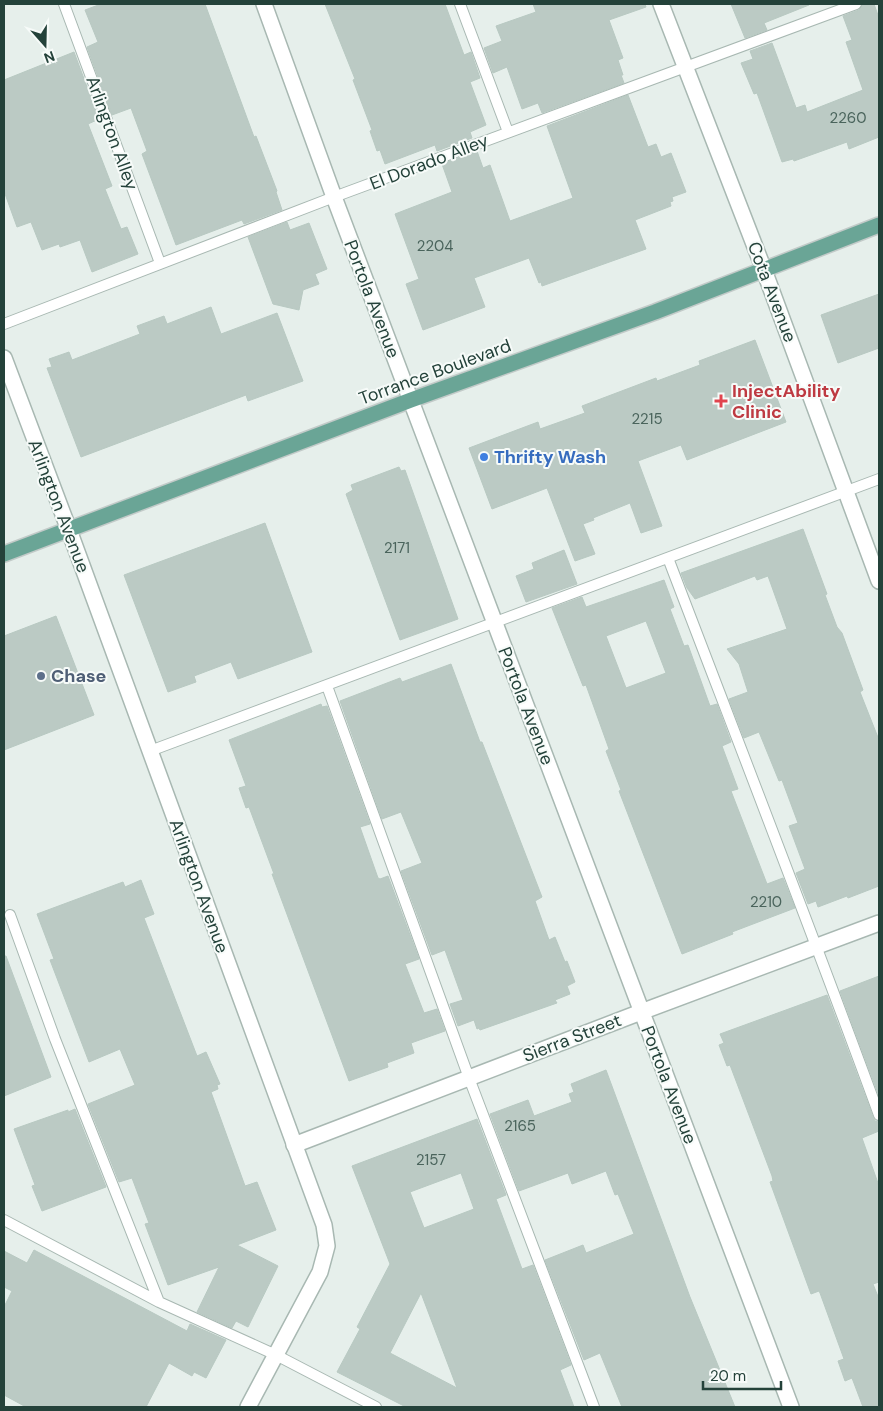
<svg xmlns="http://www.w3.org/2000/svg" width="883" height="1411" viewBox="0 0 883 1411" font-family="'DM Sans',sans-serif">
<rect width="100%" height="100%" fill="#e6efeb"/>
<!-- building -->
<path fill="#bbcac4" stroke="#b8c9c2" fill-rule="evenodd" d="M101,4H205L254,137L256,136L277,191L276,192L282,210L244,224L242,220L176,245L142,154L147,151L131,108L112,115L87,47L98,42L85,10Z
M325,4H445L464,55L471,52L480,78L470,82L486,125L470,132L472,138L437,151L435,145L385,164L380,150L377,151L370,131L372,130L353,80L355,79Z
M533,4H645L646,7L609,20L623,58L618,60L623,75H621L624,83L542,113L538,103L522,109L507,67L493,73L484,48L502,41L496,26L536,12Z
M731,4H809V5L764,23L767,30L745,38Z
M863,4H874L879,18V137L849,149L847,142L794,161L793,159L782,162L757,93L754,94L741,63L753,59L750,51L772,43L795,105L796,108L805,105L807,112L863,90L846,42L852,40L843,16L859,10Z
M74,52L99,119L88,124L112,186L105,189L121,229L127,227L138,254L92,272L80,240L60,247L59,244L42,250L31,222L17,227L4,191V80Z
M628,95L648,147L656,144L661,157L671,153L686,192L672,197L673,201L670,202L671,206L635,220L646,249L542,286L541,282L539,283L529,258L474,278L485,307L423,330L406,284L419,279L395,214L452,192L442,164L477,151L483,168L490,165L510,221L573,198L547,126Z
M287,222L290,230L309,223L327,269L315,274L319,284L303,290L299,310L273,304L248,237Z
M879,294V348L838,363L821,315Z
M211,307L221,334L277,313L303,381L248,401L246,395L81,457L47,368L52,367L49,359L69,352L72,360L140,334L137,326L164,316L167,324Z
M755,340L786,422L687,460L681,445L638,461L662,526L641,533L630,503L593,518L594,520L583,524L595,554L575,561L547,488L492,509L469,448L538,422L540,429L585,413L582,406L656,378L657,381L700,365L699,361Z
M399,467L401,471L405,470L458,619L400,640L346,494L353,490L351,485Z
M265,523L312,652L238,679L231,662L194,676L196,682L168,692L124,575Z
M803,529L827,594L825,595L837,627L842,633L863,690L860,692L879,740V886L848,898L847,896L818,907L816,901L808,904L796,873L805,869L789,826L798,823L782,780L779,781L759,732L744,738L729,699L748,692L739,664L727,649L787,629L768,576L757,580L755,576L695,599L687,588L681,573Z
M564,550L577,584L526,602L516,576L534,569L532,563Z
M664,580L674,607L670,609L684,646L688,645L710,706L717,704L731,742L722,746L738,789L731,791L767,884L783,878L795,908L732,932L733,934L682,954L619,791L621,790L606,751L609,749L586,685L583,686L552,608L582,597L586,607ZM646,621L666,673L626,688L606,636Z
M56,616L94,715L4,750V636Z
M451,664L480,742H482L542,897L535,901L549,940L555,937L565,962L567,961L575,982L567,986L570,994L555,1000L557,1003L480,1030L479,1028L477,1029L474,1020L458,1026L450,1004L463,1000L445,950L432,955L401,871L422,863L401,812L382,819L340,701L400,678L402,682Z
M321,704L322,707L327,706L370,824L360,827L378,878L380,879L388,876L419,959L405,964L424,1013L437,1009L445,1031L411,1043L414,1053L387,1063L388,1067L349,1081L272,874H274L249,807L246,808L239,788L246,786L229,740Z
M141,880L154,914L144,918L197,1056L206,1052L220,1084L217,1085L218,1089L211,1092L245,1186L257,1182L276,1230L237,1245L278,1266L248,1327L236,1321L232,1328L197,1312L219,1267L168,1285L145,1224L149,1223L132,1178L119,1182L88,1104L135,1085L120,1049L89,1062L50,960L54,959L37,914L123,882L125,887Z
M4,956H6L51,1077L4,1096Z
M879,976V1096L840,991Z
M827,995L873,1117L875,1121L879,1122V1131L862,1138L879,1186V1282L873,1284L879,1299V1407H863L852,1378L845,1381L838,1361L844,1359L820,1293L819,1291L811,1294L770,1182L773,1181L772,1176L730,1065L727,1066L719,1045L724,1043L720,1034Z
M606,1070L690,1297L735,1407H622L600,1353L584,1360L545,1260L583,1245L586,1253L634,1234L618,1194L615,1195L606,1171L572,1184L568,1173L519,1191L490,1114L528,1100L534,1116L572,1102L569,1094L574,1092L571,1084Z
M75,1109L106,1187L42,1211L32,1186L35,1185L14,1129L68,1110V1112Z
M477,1119L506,1195L496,1199L522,1269L533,1265L571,1365L560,1370L574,1407H406L337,1372L360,1329L357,1327L390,1264L352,1166ZM461,1173L474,1209L424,1228L410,1192ZM421,1293L457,1388L390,1353Z
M34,1250L187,1331L190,1324L226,1340L206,1378L194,1372L192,1376L169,1363L146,1407H26L4,1395V1307L12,1291L4,1287V1251L27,1263Z"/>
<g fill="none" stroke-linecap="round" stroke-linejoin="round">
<!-- service casing -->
<g stroke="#a8b8b2" stroke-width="12">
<path id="service" d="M64,4L160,263
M460,4L508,132
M4,324L334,197L856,4
M668,558C739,744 811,929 879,1115
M327,686L469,1078L594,1407
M150,751L879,479
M10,915L55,1039L159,1302
M4,1220L159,1302L276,1355L376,1407"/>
</g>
<!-- minor casing -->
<g stroke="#a8b8b2" stroke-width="18">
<path id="minor" d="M264,4L334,197L791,1407
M661,4L764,270L879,581
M294,1145L641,1012L879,923"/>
</g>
<!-- tertiary casing -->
<g stroke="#a8b8b2" stroke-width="18">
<path id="tertiary" d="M4,358L69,530L324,1225L327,1246L320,1272L248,1407"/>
</g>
<!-- primary casing -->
<g stroke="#c2cac8" stroke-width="18">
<path id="primary" d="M4,554L411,400L655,312L879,225"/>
</g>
<!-- service -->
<use href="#service" stroke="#fff" stroke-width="10"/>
<!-- minor -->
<use href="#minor" stroke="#fff" stroke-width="15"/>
<!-- tertiary -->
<use href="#tertiary" stroke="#fff" stroke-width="15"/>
<!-- primary -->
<use href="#primary" stroke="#6aa596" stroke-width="15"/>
</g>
<!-- markers -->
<path fill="#e0444e" stroke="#f7fbf9" stroke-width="2" d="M718.5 393.5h5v5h5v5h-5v5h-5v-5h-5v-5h5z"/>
<circle fill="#3f7fe0" stroke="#f7fbf9" stroke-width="2" cx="484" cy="457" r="5"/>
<circle fill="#5c6f8a" stroke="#f7fbf9" stroke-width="2" cx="41" cy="676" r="5"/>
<g text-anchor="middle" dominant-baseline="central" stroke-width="4" stroke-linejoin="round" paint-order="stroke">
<!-- number labels -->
<g font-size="15" fill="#4a645c">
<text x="848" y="118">2260</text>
<text x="435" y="246">2204</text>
<text x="647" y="419">2215</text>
<text x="397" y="548">2171</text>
<text x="766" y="902">2210</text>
<text x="520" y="1126">2165</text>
<text x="431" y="1160">2157</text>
</g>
<!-- street labels -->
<g font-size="18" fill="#24423a" stroke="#f7fbf9">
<text transform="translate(112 133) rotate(70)">Arlington Alley</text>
<text transform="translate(429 162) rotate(-21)">El Dorado Alley</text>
<text transform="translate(772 292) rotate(69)">Cota Avenue</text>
<text transform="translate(372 299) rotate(69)">Portola Avenue</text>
<text transform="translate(435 372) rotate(-20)">Torrance Boulevard</text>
<text transform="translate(59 506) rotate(69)">Arlington Avenue</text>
<text transform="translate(526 706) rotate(69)">Portola Avenue</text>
<text transform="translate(199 886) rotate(70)">Arlington Avenue</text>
<text transform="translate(572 1038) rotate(-21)">Sierra Street</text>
<text transform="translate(669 1085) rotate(69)">Portola Avenue</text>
</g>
<!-- health labels -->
<g font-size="18" font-weight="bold" fill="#be3a42" stroke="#f7fbf9" text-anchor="start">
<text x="732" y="391">InjectAbility<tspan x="732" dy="21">Clinic</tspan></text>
</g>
<!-- shop labels -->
<g font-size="18" font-weight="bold" fill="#366cbe" stroke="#f7fbf9" text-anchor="start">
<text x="494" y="457">Thrifty Wash</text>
</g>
<!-- service labels -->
<g font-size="18" font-weight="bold" fill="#4e5e75" stroke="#f7fbf9" text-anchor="start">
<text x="51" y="676">Chase</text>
</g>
</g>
<!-- border -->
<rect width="883" height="1411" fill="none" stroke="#24423a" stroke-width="10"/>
<!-- north arrow -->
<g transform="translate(45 45) rotate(160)" stroke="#f7fbf9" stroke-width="4" paint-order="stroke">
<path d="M0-4L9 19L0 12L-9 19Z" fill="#24423a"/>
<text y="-8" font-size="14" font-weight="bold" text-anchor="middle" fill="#24423a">N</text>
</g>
<!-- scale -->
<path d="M703 1381v8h78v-8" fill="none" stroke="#24423a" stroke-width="2.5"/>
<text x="710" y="1381" font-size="15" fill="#24423a" stroke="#f7fbf9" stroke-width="4" paint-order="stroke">20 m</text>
</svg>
